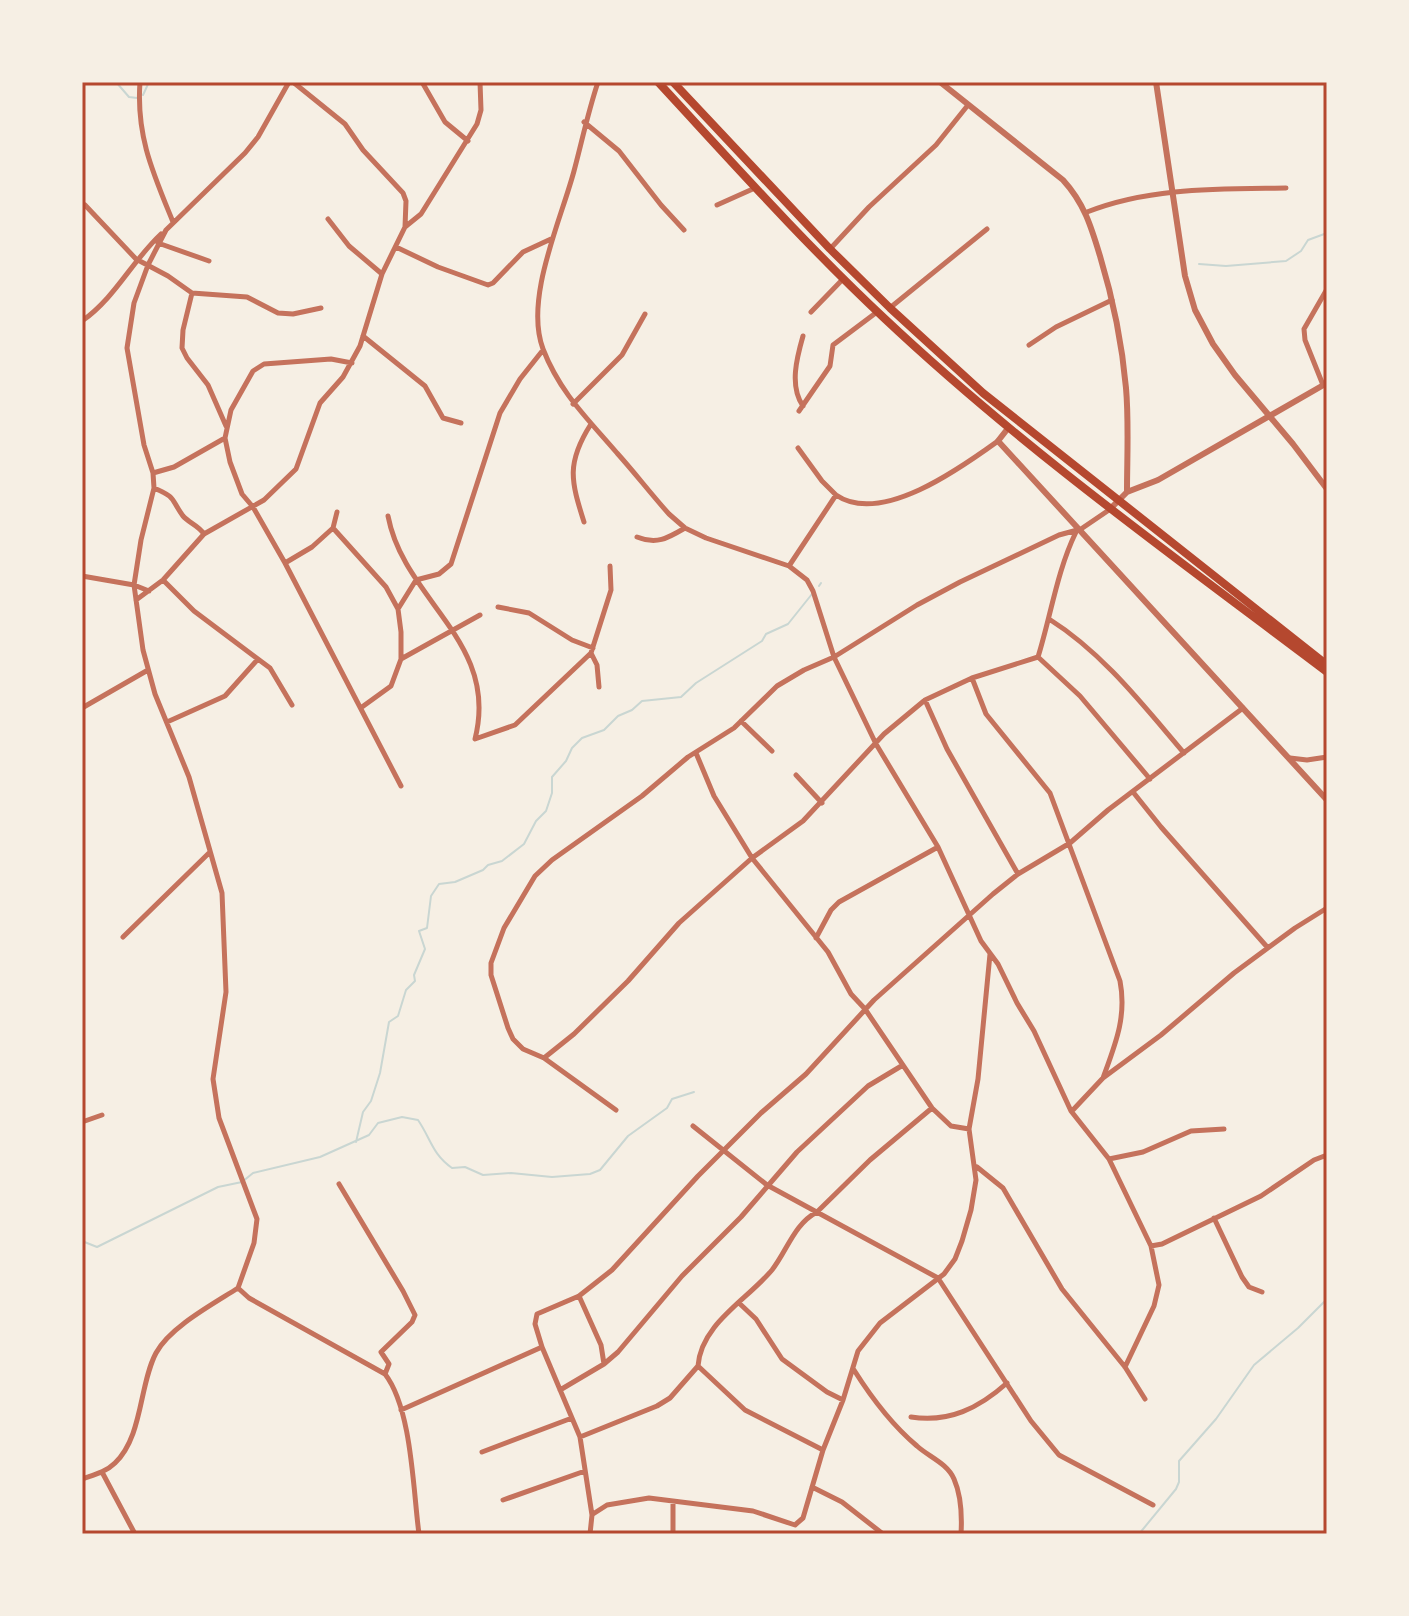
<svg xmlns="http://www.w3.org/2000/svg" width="1409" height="1616" viewBox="0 0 1409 1616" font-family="'Fira Sans Condensed',sans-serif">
<rect width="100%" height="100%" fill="#f6efe4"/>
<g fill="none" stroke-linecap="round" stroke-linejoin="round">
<!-- stream -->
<path stroke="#c9d6d2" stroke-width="2" d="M116,82L129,97L137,98
M143,95L149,82
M1199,264L1226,266L1286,261L1301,251L1308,240L1327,233
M819,586L821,583
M356,1142L363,1112L371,1101L380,1073L389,1022L398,1016L406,990L415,981L414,975L425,949L419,931L427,928L431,896L439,884L455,882L483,870L488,865L502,861L524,844L536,821L546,811L552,793V777L566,761L572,748L582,738L604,730L618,716L632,710L642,701L681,697L696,683L762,641L766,634L788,624L812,594
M82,1241L97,1247L218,1187L242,1182L253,1173L320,1157L369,1135L378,1123L402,1117L418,1120C431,1139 432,1154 452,1168L465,1167L483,1175L511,1173L552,1177L590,1174L600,1170L628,1136L667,1108L672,1099L694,1092
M1139,1534L1176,1489L1179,1482V1461L1216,1419L1254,1365L1298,1328L1327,1299"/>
<!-- minor -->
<path stroke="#c5725c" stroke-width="5" d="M140,82C136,136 153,173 173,222
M422,82L445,122L468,141
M598,82C588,112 582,141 574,171C561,220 524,299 543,349C560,393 588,419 617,453C635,473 651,494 669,514L685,528L706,538L789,566L807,580L813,591L834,657L876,744L938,847L981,941L998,964L1017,1003L1034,1031L1071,1111L1109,1159L1151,1246L1159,1285L1154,1306L1125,1367
M584,122L619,151L661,205L684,230
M85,205L136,259L168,276L192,293L247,297L278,313L293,314L321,308
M717,205L755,188
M1087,212C1150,187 1219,189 1286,188
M328,219L349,246L382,274
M405,227L421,214L477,124L481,110L480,82
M158,243L209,261
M396,247L438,267L488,285L493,283L523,252L551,239
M831,248L869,207L936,145L968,105
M192,293L183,330L182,348L187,358L208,385L226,426
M891,307L987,229
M811,312L843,279
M82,321C115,298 132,261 161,234
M363,336L425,386L443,418L461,423
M803,336C797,357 789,386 803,406
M1029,345L1056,327L1112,300
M352,363L331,359L264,364L253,371L231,410L225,438L230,462L242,494L253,507L285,563L401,786
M1323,385L1305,340L1304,329L1327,289
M573,404L622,355L645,314
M799,411L830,366L833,345L877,312
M798,448L822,481L836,495
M153,473L174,467L225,438
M154,488C177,498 170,498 183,516C189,523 198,525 204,534
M337,512L333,528L386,587L398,609
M388,516C404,601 500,641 475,739L515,725L591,653L611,590L610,566
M584,522C571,481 566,463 591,424
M1076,532C1057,571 1051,615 1038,657L972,678L986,714L1050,793L1120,981C1127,1017 1115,1045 1103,1078
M637,537C657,545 668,538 685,528
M285,563L312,547L333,528
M789,566L836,495C881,526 962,467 998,441
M82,576L134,585L141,540L154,488L153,473L144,445L127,348L134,303L148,265L166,230L245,153L258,137L289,82
M163,580L194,611L270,668L292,705
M149,591L134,585L143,650L155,694L189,777L222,893L226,992L213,1079L219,1118L257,1219L254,1243L238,1288
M136,600L163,580L204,534L264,500L296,469L320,403L343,377L360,346L382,274L405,227L406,201L403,193L363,150L345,124L293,82
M498,607L529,613L572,640L593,648
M1049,619C1103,653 1143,705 1184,753
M591,653L597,665L599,687
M1038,657L1080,696L1150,779
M401,659V632L398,609L416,580L439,574L451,564L500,413L520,379L543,350
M925,700L947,749L1018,874
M362,707L391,686L401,659L480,615
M82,708L148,670
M741,721L772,751
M167,722L225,696L258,659
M696,753L714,796L752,858L828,952L851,994L865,1009L932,1108L951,1126L969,1129
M1290,758L1307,760L1327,757
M796,775L822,803
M1133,792L1161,827L1268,948
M123,937L210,852
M816,938L831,910L839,902L938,847
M544,1058L574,1034L628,981L679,923L752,858L803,821L884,734L925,700L972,678
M616,1110L544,1058L523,1049L513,1039L508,1028L491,975V963L504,928L535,876L552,860L642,796L688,757L734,728L777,686L804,670L834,657L917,605L960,582L1059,535L1081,529L1109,510
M1072,1111L1103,1078L1161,1035L1234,973L1295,928L1327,908
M82,1122L102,1115
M693,1126L767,1185L938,1278L1031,1421L1059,1455L1153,1505
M1109,1159L1143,1152L1191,1131L1224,1129
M977,1167L1003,1188L1062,1289L1125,1367L1145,1399
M339,1184L403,1291L415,1315L412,1322L381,1352L389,1364L385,1374
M1214,1218L1242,1277L1249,1287L1262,1292
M1151,1246L1162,1244L1261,1196L1314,1160L1327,1155
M238,1288L249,1298L385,1374C412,1409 413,1490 419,1534
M579,1296L601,1345L604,1364
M739,1303L756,1319L782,1359L827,1392L843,1400
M698,1366C701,1324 747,1300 772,1270C787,1251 794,1224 817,1212L870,1160L932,1108
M698,1366L745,1410L823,1450
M854,1370C871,1397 892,1425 917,1446C929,1457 947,1463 954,1479C961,1495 962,1517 961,1534
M560,1390L604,1364L618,1352L682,1276L741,1217L797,1152L868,1086L903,1065
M401,1410L542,1347
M911,1417C949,1423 979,1408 1007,1383
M580,1437L657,1406L670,1398L698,1366
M482,1452L572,1418
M102,1472L135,1534
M82,1479C93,1475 106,1472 115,1463C143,1436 139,1385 156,1353C170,1327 213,1304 238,1288
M812,1487L842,1502L883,1534
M503,1500L585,1471
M593,1514L607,1505L649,1498L753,1511L795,1525L803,1518L823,1450L843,1400L858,1351L880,1323L944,1274L955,1259L962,1241L971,1210L976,1180L969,1129L978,1079L990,954
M590,1534L592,1515L580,1437L542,1347L535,1324L537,1314L579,1296L612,1270L698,1176L761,1113L806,1074L874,1000L993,894L1018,874L1070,843L1108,810L1243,708
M673,1534V1501"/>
<!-- tertiary -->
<path stroke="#c5725c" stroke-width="6" d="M940,82L1063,180C1084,203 1091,226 1100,256C1113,299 1122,343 1126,388C1129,422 1127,458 1127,492
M1156,82L1185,276L1195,310L1213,344L1235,375L1293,444L1327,489
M1009,427L998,441L1327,800
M1110,509L1127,492L1158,480L1327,383"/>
<!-- trunk -->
<path stroke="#b5482f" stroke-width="8" d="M658,82C732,162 804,243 884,318C1022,448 1176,558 1327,672
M673,82L830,249L890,308L983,393L1327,665"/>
</g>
<!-- border -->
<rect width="1409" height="1616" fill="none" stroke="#f6efe4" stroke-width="168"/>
<rect x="84" y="84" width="1241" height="1448" fill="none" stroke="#b5482f" stroke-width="3"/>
</svg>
